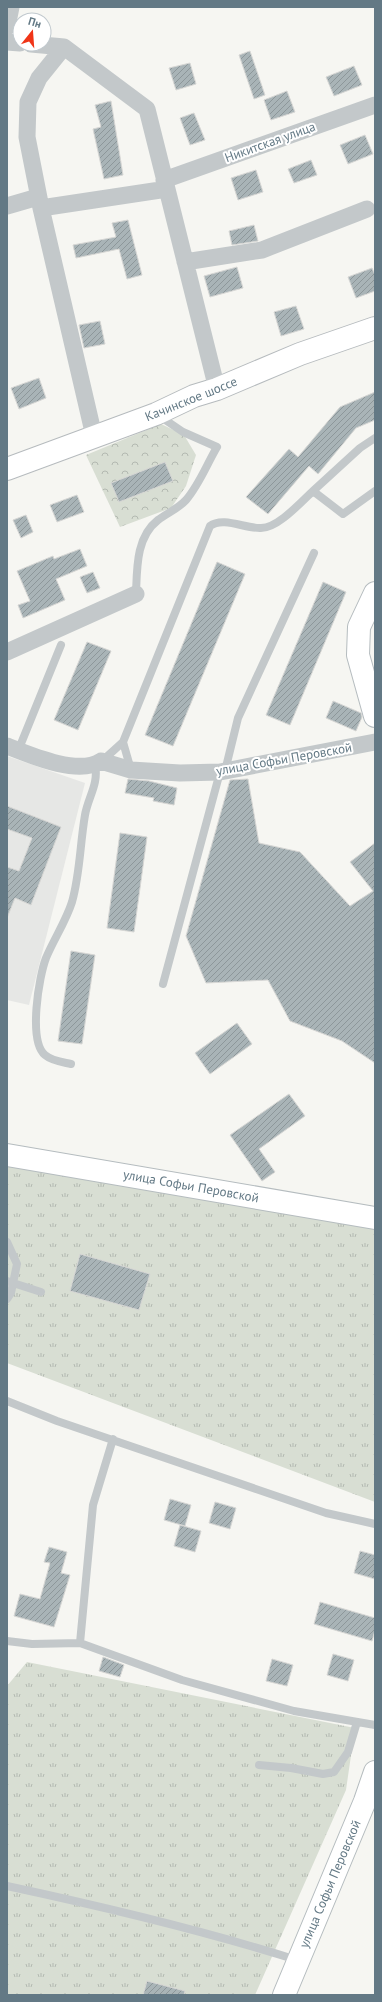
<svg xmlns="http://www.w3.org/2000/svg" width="382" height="2002" viewBox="0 0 382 2002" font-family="'PT Sans',sans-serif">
<defs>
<pattern id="grass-tufts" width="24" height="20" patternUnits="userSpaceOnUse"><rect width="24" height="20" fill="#d8ded3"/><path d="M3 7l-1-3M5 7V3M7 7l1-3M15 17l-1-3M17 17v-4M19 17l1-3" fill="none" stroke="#b3b9b1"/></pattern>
<pattern id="forest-crowns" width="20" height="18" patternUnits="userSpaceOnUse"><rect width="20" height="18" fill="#d8ded3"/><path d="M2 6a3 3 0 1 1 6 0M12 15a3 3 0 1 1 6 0" fill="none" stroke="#b3b9b1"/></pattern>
<pattern id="building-hatch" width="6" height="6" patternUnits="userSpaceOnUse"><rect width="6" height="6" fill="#a9b4b7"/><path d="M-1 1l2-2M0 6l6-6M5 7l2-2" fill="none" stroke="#8d979a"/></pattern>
</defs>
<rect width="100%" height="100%" fill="#f6f6f2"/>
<!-- built -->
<path fill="#e6e7e5" d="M7,756L85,783L29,1005L7,1000Z"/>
<!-- grass -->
<path fill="url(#grass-tufts)" d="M7,1166L375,1227V1502L7,1363Z
M27,1662L355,1728L346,1790L255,1995H7V1686Z"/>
<!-- forest -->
<path fill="url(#forest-crowns)" d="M161,424L184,435L196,455L186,486L171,508L120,527L86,455Z"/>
<!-- building -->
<path fill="url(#building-hatch)" stroke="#d7d7d5" d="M250,51L265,95L254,99L239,55Z
M190,63L196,84L176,90L169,68Z
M354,66L362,85L334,96L326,77Z
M287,91L295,112L271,120L264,100Z
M111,101L123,175L104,179L93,129L101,127L95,105Z
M194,113L205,140L190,145L180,118Z
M365,135L373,154L348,164L340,145Z
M311,160L317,175L294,183L288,169Z
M256,170L263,192L238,200L231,178Z
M128,220L142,275L127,279L119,249L76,258L73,245L116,237L112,223Z
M254,225L258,241L232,245L229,231Z
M237,267L243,288L210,297L204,276Z
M372,268L375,275V291L356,298L348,277Z
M296,306L304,329L281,336L274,312Z
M100,321L105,344L84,348L79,325Z
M39,378L46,398L19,409L11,388Z
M375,392V420L356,428L318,474L309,466L268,514L246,497L289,449L298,457L340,407Z
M165,462L173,481L119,502L111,483Z
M77,495L84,512L57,522L50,505Z
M26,515L33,532L21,538L13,520Z
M80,549L87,566L56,579L65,600L23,618L18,605L30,601L17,571L53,556L54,559Z
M217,562L245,574L173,746L145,735Z
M93,572L100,588L87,593L80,577Z
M323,582L346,592L290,725L266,715Z
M87,642L111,651L78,730L54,720Z
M333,701L361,713L362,717L356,731L326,718Z
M128,779L149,781L177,788L174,805L153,801L154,798L125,793Z
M248,779L259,843L300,852L350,906L373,891L350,862L375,843V1063L342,1041L290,1021L268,980L206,983L186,936L230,780Z
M7,806L61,827L31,905L15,898L7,918V867L19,871L32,838L7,829Z
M120,833L147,837L134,932L107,928Z
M71,951L95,955L82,1044L58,1041Z
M237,1023L252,1044L210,1074L195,1053Z
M289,1094L305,1116L259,1149L275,1172L262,1181L230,1135Z
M80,1254L150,1274L139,1310L70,1291Z
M170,1499L191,1505L185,1526L164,1520Z
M215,1502L236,1508L230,1529L209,1523Z
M180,1525L201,1531L195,1552L174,1546Z
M49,1547L67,1552L61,1573L70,1575L54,1627L14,1616L20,1594L40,1599L50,1563L44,1562Z
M360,1551L375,1555V1579L354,1573Z
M320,1602L375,1618V1630L372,1641L314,1624Z
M333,1654L354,1660L348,1681L327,1675Z
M103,1657L124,1665L120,1677L99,1671Z
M272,1659L293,1665L287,1686L266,1681Z
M147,1981L185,1991L184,1995H143Z"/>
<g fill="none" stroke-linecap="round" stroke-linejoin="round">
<!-- secondary casing -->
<g stroke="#b5bcbf" stroke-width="24">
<path id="secondary" d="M375,593L359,627L358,655L375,716
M7,1155L375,1218
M284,1995L365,1801L375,1772"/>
</g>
<!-- primary casing -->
<g stroke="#b6bbbe" stroke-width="24">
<path id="primary" d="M7,469L156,414L194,396L217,389L300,354L375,328"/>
</g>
<!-- lane -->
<path stroke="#c3c8ca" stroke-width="8" d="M375,438L360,448L313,491L343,514L375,491
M136,594C137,568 136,537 158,520C167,513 178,509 186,500C199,485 207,464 217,447L183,432L158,415
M123,742L131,770
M18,751L61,645
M102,761L123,742L210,526C223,516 246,529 261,528C278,528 301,502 313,491
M225,771L238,718L314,553
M163,984L220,772
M71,1064C62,1062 52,1061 45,1055C28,1041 39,976 46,958C54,939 66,921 72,902C80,874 80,844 85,815C88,797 99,784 95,765
M7,1242L17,1264L11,1293L7,1299
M7,1281L41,1292
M7,1401L57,1421L326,1513L375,1524
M113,1439L93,1505L80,1643L182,1680L294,1711L375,1725
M7,1641L32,1644L80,1643
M259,1765L291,1768L323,1774L334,1772L348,1752L357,1722
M7,1886C105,1907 202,1930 297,1960"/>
<!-- street -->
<path stroke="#c3c8ca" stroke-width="17" d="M7,27L11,7
M7,42L20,43
M31,44L64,47L147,109L217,389
M64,47L39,78L28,102L27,137L41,208L94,436
M164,180L375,105
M7,206L38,197
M41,208L167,189
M185,262L262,250L367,209
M7,652L136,594
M7,746C30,755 78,776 101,761L131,770L180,773L220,772L375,742"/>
<!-- secondary -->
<use href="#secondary" stroke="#fff" stroke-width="22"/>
<!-- primary -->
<use href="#primary" stroke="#fff" stroke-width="22"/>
</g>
<g text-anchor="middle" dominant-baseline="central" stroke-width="4" stroke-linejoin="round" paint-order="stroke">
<!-- street labels -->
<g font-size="13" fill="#637985" stroke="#fff">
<text transform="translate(270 142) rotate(-20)">Никитская улица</text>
<text transform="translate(191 399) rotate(-22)">Качинское шоссе</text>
<text transform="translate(284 759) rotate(-10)">улица Софьи Перовской</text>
<text transform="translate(191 1186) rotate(10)">улица Софьи Перовской</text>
<text transform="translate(330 1884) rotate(-67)">улица Софьи Перовской</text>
</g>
</g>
<!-- border -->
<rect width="382" height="2002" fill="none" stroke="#637985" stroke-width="16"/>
<!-- north arrow -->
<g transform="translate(32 32) rotate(17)"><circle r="19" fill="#ffffff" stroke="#c1c9ce"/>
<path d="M0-3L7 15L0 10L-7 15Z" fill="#f03518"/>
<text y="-6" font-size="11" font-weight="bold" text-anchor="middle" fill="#637985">Пн</text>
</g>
</svg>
